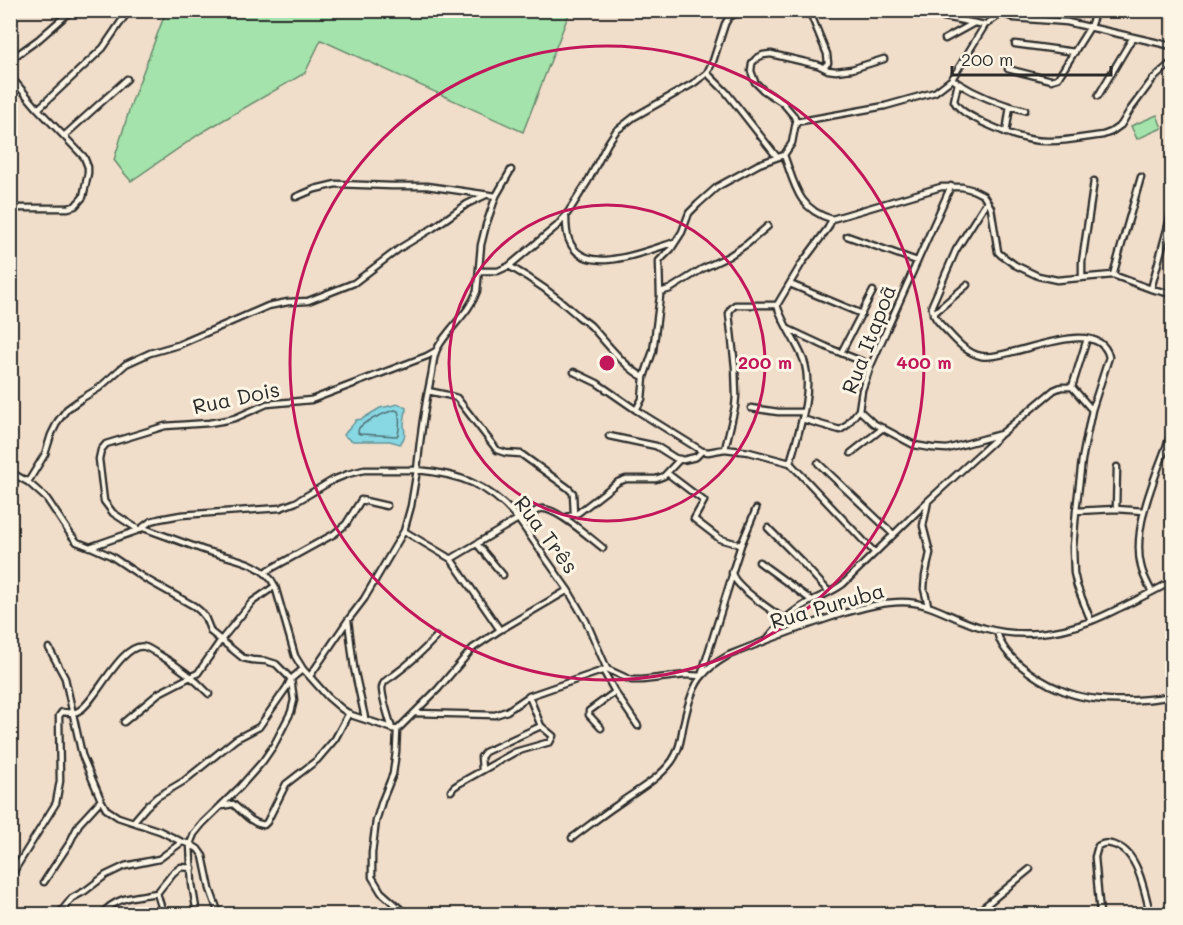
<svg xmlns="http://www.w3.org/2000/svg" width="1183" height="925" viewBox="0 0 1183 925" font-family="Mali,sans-serif">
<rect width="100%" height="100%" fill="#f1deca"/>
<filter id="ink" filterUnits="userSpaceOnUse"><feTurbulence type="fractalNoise" baseFrequency=".0167" numOctaves="2"/><feDisplacementMap in="SourceGraphic" scale="12" xChannelSelector="R" yChannelSelector="G"/><feConvolveMatrix kernelMatrix="1 2 1 2 8 2 1 2 1" color-interpolation-filters="sRGB"/></filter>
<g filter="url(#ink)">
<!-- green -->
<path fill="#a4e4ac" stroke="#68886c" stroke-width="1.5" d="M166,11V10L570,11L523,132L321,40L305,73L201,133L131,181L124,173L114,160L131,104Z
M1157,115L1162,128L1137,139L1131,126Z"/>
<!-- water -->
<path fill="#88d8e3" stroke="#639399" stroke-width="1.5" d="M399,404L406,408C406,413 404,420 404,425C405,434 406,437 400,444L390,441H353L347,438L344,435C347,429 353,427 356,420L362,419L380,408Z"/>
<g fill="none" stroke-linecap="round" stroke-linejoin="round">
<!-- shore -->
<path stroke="#507075" stroke-width="1.5" d="M395,410L398,411C400,416 400,432 397,436L360,434L358,433C358,432 358,430 359,428C363,422 387,412 395,410Z"/>
<!-- minor casing -->
<g stroke="#2b2b2b" stroke-width="9">
<path id="minor" d="M809,10L827,54L828,63L824,67
M909,10L985,25
M1002,13L1014,18L1067,22L1172,46
M945,39L974,23
M1015,44L1075,52
M10,60L39,39L72,10
M1008,69L1051,80L1058,78L1090,27L1096,10
M707,73L726,92L777,157
M10,76L38,109L84,157L88,167V173L83,197L75,206L68,208H10
M952,79L958,83L954,101C960,112 973,117 984,123C1004,132 1024,141 1047,141C1065,142 1085,137 1103,135L1111,132L1121,125L1130,110L1153,79L1172,62
M958,83C978,96 1003,105 1025,110
M1098,96L1133,37
M38,109L103,48L129,10
M796,122L885,106L935,92L952,79L985,25L1002,13L1004,10
M1006,133L1010,106
M65,135L127,79
M784,155C795,185 798,210 832,219L941,187H962L973,190L983,195L987,201L991,208L998,252L1001,255L1015,265L1038,276L1057,280L1113,275L1151,289L1172,294
M296,197L315,189L336,184L392,186H427L496,196
M987,201L956,250L932,305C931,316 941,325 948,332C957,342 967,353 981,356C1008,362 1099,312 1109,357L1092,410L1087,434L1082,460L1076,511L1073,547L1074,573L1077,586L1091,621
M566,217C566,224 566,233 569,240C584,279 648,250 675,242
M847,236L917,261
M509,266C534,280 556,296 577,315C581,319 587,322 591,326C604,340 627,370 644,377L642,399L636,410
M479,271H498L509,266L558,225L569,211L588,181L608,143L616,131L634,117L694,83L707,73L713,61L725,24L729,17L738,13L794,10
M1113,275L1141,177
M1082,278V262L1094,181
M790,284L862,314
M1151,289L1172,211
M660,292L670,289L702,269L729,256L747,244L768,226
M777,305L802,263L828,228L832,219
M933,314L967,285
M788,329L831,349L871,365
M841,353L873,291
M574,372L597,383L636,410L702,451L708,452L725,449L735,407L736,396L735,367L729,314L730,310L735,305H777
M644,377L653,351L660,296L659,261L671,249L682,232L689,213L698,204L717,187L726,182L759,164L784,155L792,143L796,122L794,116L783,103L763,90L755,82L751,71L752,63L757,58L763,55L771,54L818,65L828,70L836,71L852,69L884,59
M1072,387L1087,339
M428,391L447,395L457,398L497,450L506,453L521,454L568,488L573,493L574,514
M751,408L778,412H803
M859,410L873,423L914,445L932,448L947,449L1001,434L1054,390L1061,387H1072L1092,410
M802,419L840,430L846,426L859,410L862,390L871,365L951,186
M609,436L656,446L675,458L683,460L696,457L702,451
M725,449L749,452L790,463C798,433 814,391 804,361C797,342 783,325 777,305
M851,453L883,428
M790,463L875,553
M818,463L893,534
M10,472L28,482L45,454L51,435L58,421L67,409L81,399L99,388L126,364L150,353L178,345L268,306L288,302L308,301L354,283L400,248L433,228L467,204L486,195
M667,473L704,501L694,519L720,539L741,545
M28,482L47,499L71,535L77,542L90,547L139,530L151,521L159,519L181,515L280,508L296,502L333,480L348,474L364,470H417C420,438 424,408 431,377C433,368 433,357 437,349C448,328 469,314 477,291L481,245L486,225L496,196L511,170
M756,509L741,545L732,573C735,587 771,610 784,619
M1116,509L1117,467
M1076,511L1116,509L1144,511
M564,518L578,513L618,482L626,479H656L664,476L680,459
M521,522C526,518 534,511 540,509C554,505 591,539 603,548
M143,528C163,535 182,542 201,549C226,558 263,560 275,586L295,656L303,669L328,697L342,709L351,715L397,730
M768,528L799,559L829,592
M139,530L113,513L104,501L99,459L101,450L106,444L165,426L209,423L227,420L235,418L267,404L311,400L427,356L436,351
M404,531L451,559L500,630
M477,544L503,575
M91,547L111,556L144,578L194,606L200,611L205,617L211,632L243,658L252,660L266,661L276,664L291,679L294,700L291,712L274,745L263,761L240,787L203,823L194,834L190,844L192,884L197,914
M451,559L518,519
M759,562L811,600
M265,572L334,534L346,524L361,500L387,506
M1152,592C1148,584 1143,576 1141,566C1131,526 1159,469 1172,431
M928,605L924,589L925,576L930,553L923,526L928,501L999,436
M348,620L354,668L365,718
M997,631C1000,646 1009,655 1020,665C1032,675 1044,683 1059,689C1090,704 1139,702 1172,696
M768,638C781,622 793,610 813,600C823,595 834,591 843,584L928,501
M49,648L65,678L82,755L101,800L106,809L118,817L160,831L182,842
M603,670L615,692L638,726
M310,676L348,620L364,599L404,531L411,506L417,470C460,474 490,485 518,519L568,590L586,621L607,669
M415,713L495,715L507,711L529,696L607,669L631,680H642L686,675L701,676L732,576
M124,722L159,693L198,673L221,640L252,602L275,586
M601,728L589,715V711L615,692
M392,729C389,717 382,699 382,688C383,680 389,679 394,675C409,664 423,651 436,637
M482,770L481,757L485,752L541,726
M451,791L454,787L460,783L515,752L550,742L553,736L541,726L529,696
M222,806L233,804C243,812 250,823 264,825L267,822L286,784L317,760L335,739L349,713
M134,821L146,807L157,797L184,781L236,739L259,727L287,687L291,679L303,669
M572,838C587,827 602,815 617,805C636,791 658,780 672,761C679,751 681,739 683,727C686,712 692,686 703,675C710,666 719,661 729,655C767,640 805,625 844,613C863,608 882,602 902,602C934,602 954,621 984,628C1019,638 1057,634 1091,621C1102,617 1113,611 1124,606C1140,598 1157,590 1172,581
M10,878L17,866L56,803L60,781L59,716L62,712C69,713 75,714 80,710C96,701 122,641 145,647C149,648 154,652 158,654C177,665 194,678 209,694
M44,882L69,844L79,824L101,800
M157,893L161,906L163,914
M59,914L72,898L85,891L106,875L125,866L159,859L182,842L190,844L198,849L203,856L210,889L219,914
M102,914C117,896 135,897 157,893L173,873L181,867L192,868
M406,914L381,892L372,877V853L376,821L382,801L393,774L396,752L397,730L438,689L473,648L500,630L568,590
M975,914L1030,869
M1100,914L1095,857L1098,846C1106,842 1109,843 1117,846C1138,853 1145,893 1150,913L1152,914"/>
</g>
<!-- minor -->
<use href="#minor" stroke="#fcf5e5" stroke-width="4.5"/>
</g>
</g>
<!-- distance rings -->
<g fill="none" stroke="#c2185b" stroke-width="3">
<circle cx="607" cy="363" r="158"/>
<circle cx="607" cy="363" r="317"/>
</g>
<g text-anchor="middle" dominant-baseline="central" stroke-width="6" stroke-linejoin="round" paint-order="stroke">
<!-- street labels -->
<g font-size="21" fill="#2b2b2b" stroke="#fcf5e5">
<text transform="translate(868 339) rotate(-69)">Rua Itapoã</text>
<text transform="translate(236 397) rotate(-12)">Rua Dois</text>
<text transform="translate(547 534) rotate(53)">Rua Três</text>
<text transform="translate(827 605) rotate(-16)">Rua Puruba</text>
</g>
</g>
<circle cx="607" cy="363" r="9" fill="#c2185b" stroke="#fcf5e5" stroke-width="3"/>
<g font-size="18" text-anchor="middle" font-weight="bold" fill="#c2185b" stroke="#fcf5e5" stroke-width="6" stroke-linejoin="round" paint-order="stroke">
<text x="765" y="369">200 m</text>
<text x="924" y="369">400 m</text>
</g>
<!-- margin -->
<rect width="1183" height="925" fill="none" stroke="#fcf5e5" stroke-width="36"/>
<rect x="18" y="18" width="1147" height="889" fill="none" stroke="#2b2b2b" stroke-width="2" filter="url(#ink)"/>
<!-- scale -->
<path d="M952 66v9h159v-9" fill="none" stroke="#2b2b2b" stroke-width="3"/>
<text x="961" y="66" font-size="18" fill="#2b2b2b" stroke="#fcf5e5" stroke-width="4.5" paint-order="stroke">200 m</text>
</svg>
